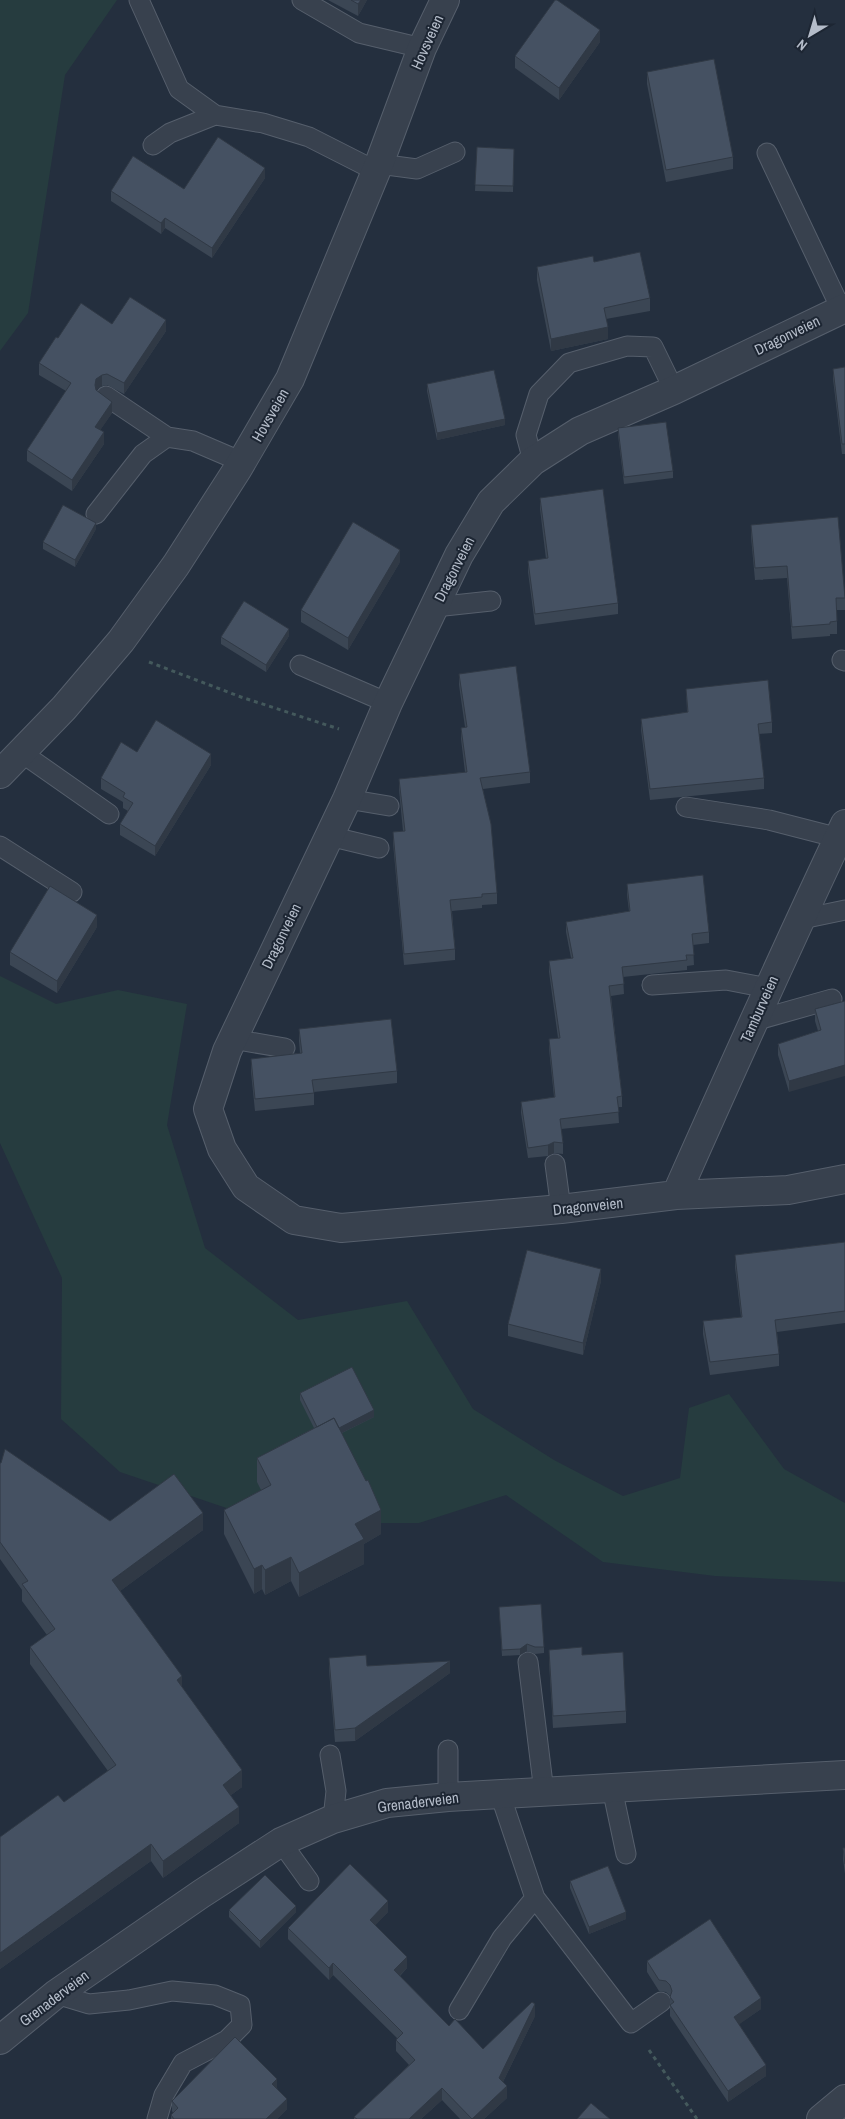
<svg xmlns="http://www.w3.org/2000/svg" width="845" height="2119" viewBox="0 0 845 2119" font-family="'Archivo Narrow',sans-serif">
<rect width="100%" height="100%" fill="#242f3e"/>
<!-- green -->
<path fill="#263c3f" d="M0,0H117L65,75L28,313L0,351Z
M0,976L56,1004L118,990L187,1004L167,1125L205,1248L298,1320L407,1301L473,1409L554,1460L623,1496L680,1478L689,1408L729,1394L784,1469L845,1503V1582L715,1576L603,1562L506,1495L419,1523H271L120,1472L61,1419L62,1278L0,1143Z"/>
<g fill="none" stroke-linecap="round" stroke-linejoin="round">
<!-- service casing -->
<g stroke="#565f6c" stroke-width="21">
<path id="service" d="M139,0L179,89L215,115
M302,0L359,33L422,48
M153,145L170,133L215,115L263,123L309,137L376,171
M767,153L841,309
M379,164L417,169L455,152
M106,396L167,437
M533,461L526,435L539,394L569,363L627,346L653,347L674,390
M96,514L143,454L167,437L193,441L242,462
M435,607L491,601
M842,660L845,661
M300,665L388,703
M22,753L109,814
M347,799L389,806
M686,807L769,820L839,838
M329,836L379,848
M0,846L72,892
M802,919L845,910
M652,985L726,980L768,988
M754,1021L832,999
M232,1039L285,1048
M555,1164L561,1209
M528,1662L544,1792
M330,1755L336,1791L333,1819
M612,1788L626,1854
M500,1794L535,1898L631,2023L661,2002
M448,1797V1750
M281,1842L309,1881
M56,1994L89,2004L129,2000L172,1991L215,1995L240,2005L242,2025L227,2040L183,2063L164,2095L157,2119
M459,2010L502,1938L535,1898"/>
</g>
<!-- minor casing -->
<g stroke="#565f6c" stroke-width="30">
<path id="minor" d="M845,308L674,390L580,431L533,461L491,502L459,555L388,703L347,799L227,1051L208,1109L222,1149L246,1187L294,1220L341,1228L561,1209L676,1195L788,1190L845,1179
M0,774L64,708L121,641L176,565L237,470L290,379L379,164L422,48L445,0
M676,1195C731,1071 787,947 845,824
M0,2040L56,1994L201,1894L281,1842L333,1819L387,1803L448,1797L845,1775
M821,2119L845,2099"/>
</g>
<!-- path -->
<path stroke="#44595c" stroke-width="3" stroke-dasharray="4 4" stroke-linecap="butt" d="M149,662L241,697L339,729
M649,2050L697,2119"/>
<!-- service -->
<use href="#service" stroke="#38414e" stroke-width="19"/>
<!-- minor -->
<use href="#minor" stroke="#38414e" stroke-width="28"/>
</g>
<!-- wall -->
<path fill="#3b4654" d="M328,0H367L358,16Z
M600,42L559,100L515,68V56Z
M647,72L733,157V169L666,182L647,84Z
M477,147L514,149L513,192L475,191Z
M265,178L212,258L165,228L161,234L111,201V191L184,189Z
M594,262L650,298V311L606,319L608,339L551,351L537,280V267Z
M112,324L166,331L124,394L107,385L102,386L96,390L112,413L100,430L104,444L72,491L27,461V450L66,391L39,375V363L58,338Z
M845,367V454H842L833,379V369Z
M427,384L505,425L437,440L427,391Z
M618,428L673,471V478L624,484L618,435Z
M540,498L618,603V614L535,625L528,572V561L546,559L540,509Z
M751,525L845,598V610H837V634H830V636L792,639L787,578L755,580L751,537Z
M96,529L75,567L43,549V542Z
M400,562L348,650L301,622V610Z
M289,636L266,672L221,644V637Z
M459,674L530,772V783L483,789L497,893V904L482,905V908L452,911L455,949V960L404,965L393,843V832L403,831L399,790V779L465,772L461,739V728L465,727L459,685Z
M686,689L772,722V733L759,734L764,778V789L650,800L641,730V719L687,712Z
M137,752L211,765L155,856L120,835V824L128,811L123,808V802L101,789V778Z
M627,884L709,932V943L693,945L694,965L687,966V970L623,977L624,994L611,996L622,1096V1107H618L619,1123L561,1129L563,1143V1154L554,1153L548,1156L528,1158L521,1113V1102L554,1097L549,1049V1039L558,1038L549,972V961L571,958L566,932V922L629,911L627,895Z
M97,927L57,993L10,965V952Z
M845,1001L789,1092L778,1055V1044L818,1031L815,1021V1009Z
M299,1029L397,1071V1083L314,1092V1105L255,1111L251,1072V1059L300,1053L299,1041Z
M845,1242V1323L777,1332L779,1354V1366L710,1375L703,1334V1321L741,1317L735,1267V1255Z
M601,1281L583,1355L508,1336V1324Z
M300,1393L374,1417L342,1433L381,1534L364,1544V1564L299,1597L291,1581L265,1595L262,1589L254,1594L224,1534V1510L261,1490L257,1482V1458L314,1428L300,1400Z
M0,1463L110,1521L203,1530L120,1591L182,1687L242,1787L231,1795L239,1823L163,1878L151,1861L0,1969V1837L64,1802L108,1771L30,1664V1647L47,1635L22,1601V1590L0,1559Z
M499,1607L544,1647V1653L535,1654L527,1651L520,1655L502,1656Z
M549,1650L582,1655L626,1711V1723L553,1728L549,1662Z
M329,1658L367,1666L450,1673L355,1741L335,1742L329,1670Z
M843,1848H845V1874L843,1859Z
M570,1881L626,1919L589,1934L570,1888Z
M229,1910L296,1912L260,1948L229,1917Z
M388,1912L375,1925L407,1968L400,1976L449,2026L483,2049L535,2016L503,2082L507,2098L484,2119H460L442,2100L421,2119H354V2117L409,2065L396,2051V2040L397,2038L333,1975L329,1980L288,1939V1928Z
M647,1961L761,2009L739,2024L766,2076L728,2102L670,2016V1996L666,1992L659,1991L647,1972Z
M277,2088L287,2109L277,2119H171V2115L173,2113L172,2111V2101Z"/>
<!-- shaded-wall -->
<path fill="#303945" d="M361,0H367L358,16V4Z
M600,30V42L559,100V88Z
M265,168V178L212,258V248Z
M165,218V228L161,234V223Z
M166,320V331L124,394V383Z
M608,327V339L551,351V339Z
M102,375V386L96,390L95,385L96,379Z
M112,402V413L95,438V427Z
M505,419V425L437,440V433Z
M104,432V444L72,491V480Z
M96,523V529L75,567V560Z
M400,550V562L348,650V638Z
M289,629V636L266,672V665Z
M211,754V765L155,856V846Z
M97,915V927L57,993V981Z
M845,1065V1076L789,1092V1081Z
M554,1142V1153L548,1156V1145Z
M601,1269V1281L583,1355V1343Z
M374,1410V1417L321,1443V1436Z
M381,1510V1534L364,1544V1564L299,1597V1573L355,1524Z
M203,1513V1530L112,1597V1580Z
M291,1557V1581L265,1595V1570Z
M262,1565V1589L254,1594V1569Z
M527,1644V1651L520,1655V1649Z
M450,1661V1673L355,1741V1728Z
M182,1676V1693L177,1680Z
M242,1770V1787L223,1801V1785Z
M239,1807V1823L163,1878V1861Z
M151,1844V1861L0,1969V1953Z
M388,1901V1912L370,1931V1920Z
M296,1906V1912L260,1948V1941Z
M626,1912V1919L589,1934V1927Z
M407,1957V1968L394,1981V1970Z
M333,1963V1975L329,1980V1968Z
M761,1998V2009L734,2028V2017Z
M535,2004V2016L499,2090V2078Z
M766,2065V2076L728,2102V2091Z
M277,2079V2090L272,2084Z
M507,2086V2098L484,2119H472Z
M442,2088V2100L421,2119H409Z
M287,2099V2109L277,2119H266Z"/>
<!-- building -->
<path fill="#455162" stroke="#303945" d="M351,0H361L358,4Z
M555,0H557L600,30L559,88L515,56Z
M714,59L733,157L666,170L647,72Z
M218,137L265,168L212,248L165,218L161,223L111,191L133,156L184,189Z
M477,147L514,149L513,186L475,185Z
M640,252L650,298L604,308L608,327L551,339L537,267L593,256L594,262Z
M130,297L166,320L124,383L107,374L102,375L96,379L95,385L96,390L112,402L95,427L104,432L72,480L27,450L71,383L39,363L56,337L58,338L81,303L112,324Z
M845,367V444H842L833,369Z
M494,370L505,419L437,433L427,384Z
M666,422L673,471L624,477L618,428Z
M603,489L618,603L535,614L528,561L548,558L540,498Z
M63,505L96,523L75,560L43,542Z
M838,517L845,598H836L837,621L830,622V624L792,627L787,566L755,568L751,525Z
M353,522L400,550L348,638L301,610Z
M244,601L289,629L266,665L221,637Z
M516,666L530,772L480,778L491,824L497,893L482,894V897L450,900L455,949L404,954L393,832L405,831L399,779L467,772L461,728L467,727L459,674Z
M768,680L772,722L758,724L764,778L650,789L641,719L688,712L686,689Z
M156,720L211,754L155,846L120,824L133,803L123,797L125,793L101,778L121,742L137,752Z
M703,875L709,932L692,934L694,955H686L687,960L622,967L624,984L609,986L622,1096L617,1097L619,1112L560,1119L563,1143L554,1142L548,1145L528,1148L521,1102L555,1097L549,1039L560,1038L549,961L573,958L566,922L630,911L627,884Z
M50,886L97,915L57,981L10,952Z
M845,1001V1065L789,1081L778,1044L821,1030L815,1009Z
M391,1019L397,1071L312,1080L314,1093L255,1099L251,1059L302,1053L299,1029Z
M845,1242V1311L775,1320L779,1354L710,1362L703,1321L742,1317L735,1255Z
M527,1250L601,1269L583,1343L508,1324Z
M352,1367L374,1410L339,1428L334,1418L317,1427L300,1393Z
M334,1418L366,1481L368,1480L381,1510L355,1524L364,1539L299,1573L291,1557L265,1570L262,1565L254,1569L224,1510L271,1485L257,1458Z
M5,1449L110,1521L174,1474L203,1513L112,1580L182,1676L177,1680L242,1770L223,1785L239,1807L163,1861L151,1844L0,1953V1837L58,1795L64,1802L116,1765L30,1647L55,1629L22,1584L28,1581L0,1542V1463H1Z
M541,1604L544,1647H535L527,1644L520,1649L502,1650L499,1607Z
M582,1647V1655L623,1652L626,1711L553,1716L549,1650Z
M366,1655L367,1666L450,1661L355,1728L335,1730L329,1658Z
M843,1848H845V1864Z
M350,1864L388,1901L370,1920L407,1957L394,1970L449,2026L455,2019L483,2049L532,2002L535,2004L499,2078L507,2086L472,2119L442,2088L409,2119H357L354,2117L415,2060L396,2040L403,2033L333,1963L329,1968L288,1928Z
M608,1866L626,1912L589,1927L570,1881Z
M265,1875L296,1906L260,1941L229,1910Z
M710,1919L761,1998L734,2017L766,2065L728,2091L670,2005L674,2002L670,1997L672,1991L670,1985L666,1981L659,1980L647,1961Z
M235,2037L277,2079L272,2084L287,2099L266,2119H174L171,2115L178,2108L172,2101Z
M591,2103L610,2119H577Z"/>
<g text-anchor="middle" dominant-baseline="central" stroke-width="4" stroke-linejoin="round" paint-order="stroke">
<!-- street labels -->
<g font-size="15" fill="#b4bcc9" stroke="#1d2633">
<text transform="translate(427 42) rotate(-66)">Hovsveien</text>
<text transform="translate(787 335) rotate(-26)">Dragonveien</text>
<text transform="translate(270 415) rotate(-60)">Hovsveien</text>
<text transform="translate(454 569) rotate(-63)">Dragonveien</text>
<text transform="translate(281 936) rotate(-64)">Dragonveien</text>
<text transform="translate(759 1009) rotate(-66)">Tamburveien</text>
<text transform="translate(588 1206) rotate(-6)">Dragonveien</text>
<text transform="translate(418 1802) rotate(-7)">Grenaderveien</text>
<text transform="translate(54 1998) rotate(-37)">Grenaderveien</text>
</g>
</g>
<!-- north arrow -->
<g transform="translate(810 35) rotate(218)" stroke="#1d2633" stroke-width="4" paint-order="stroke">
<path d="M0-4L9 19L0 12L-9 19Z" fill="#b4bcc9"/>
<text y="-8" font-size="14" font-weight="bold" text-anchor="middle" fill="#b4bcc9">N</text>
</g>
</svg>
